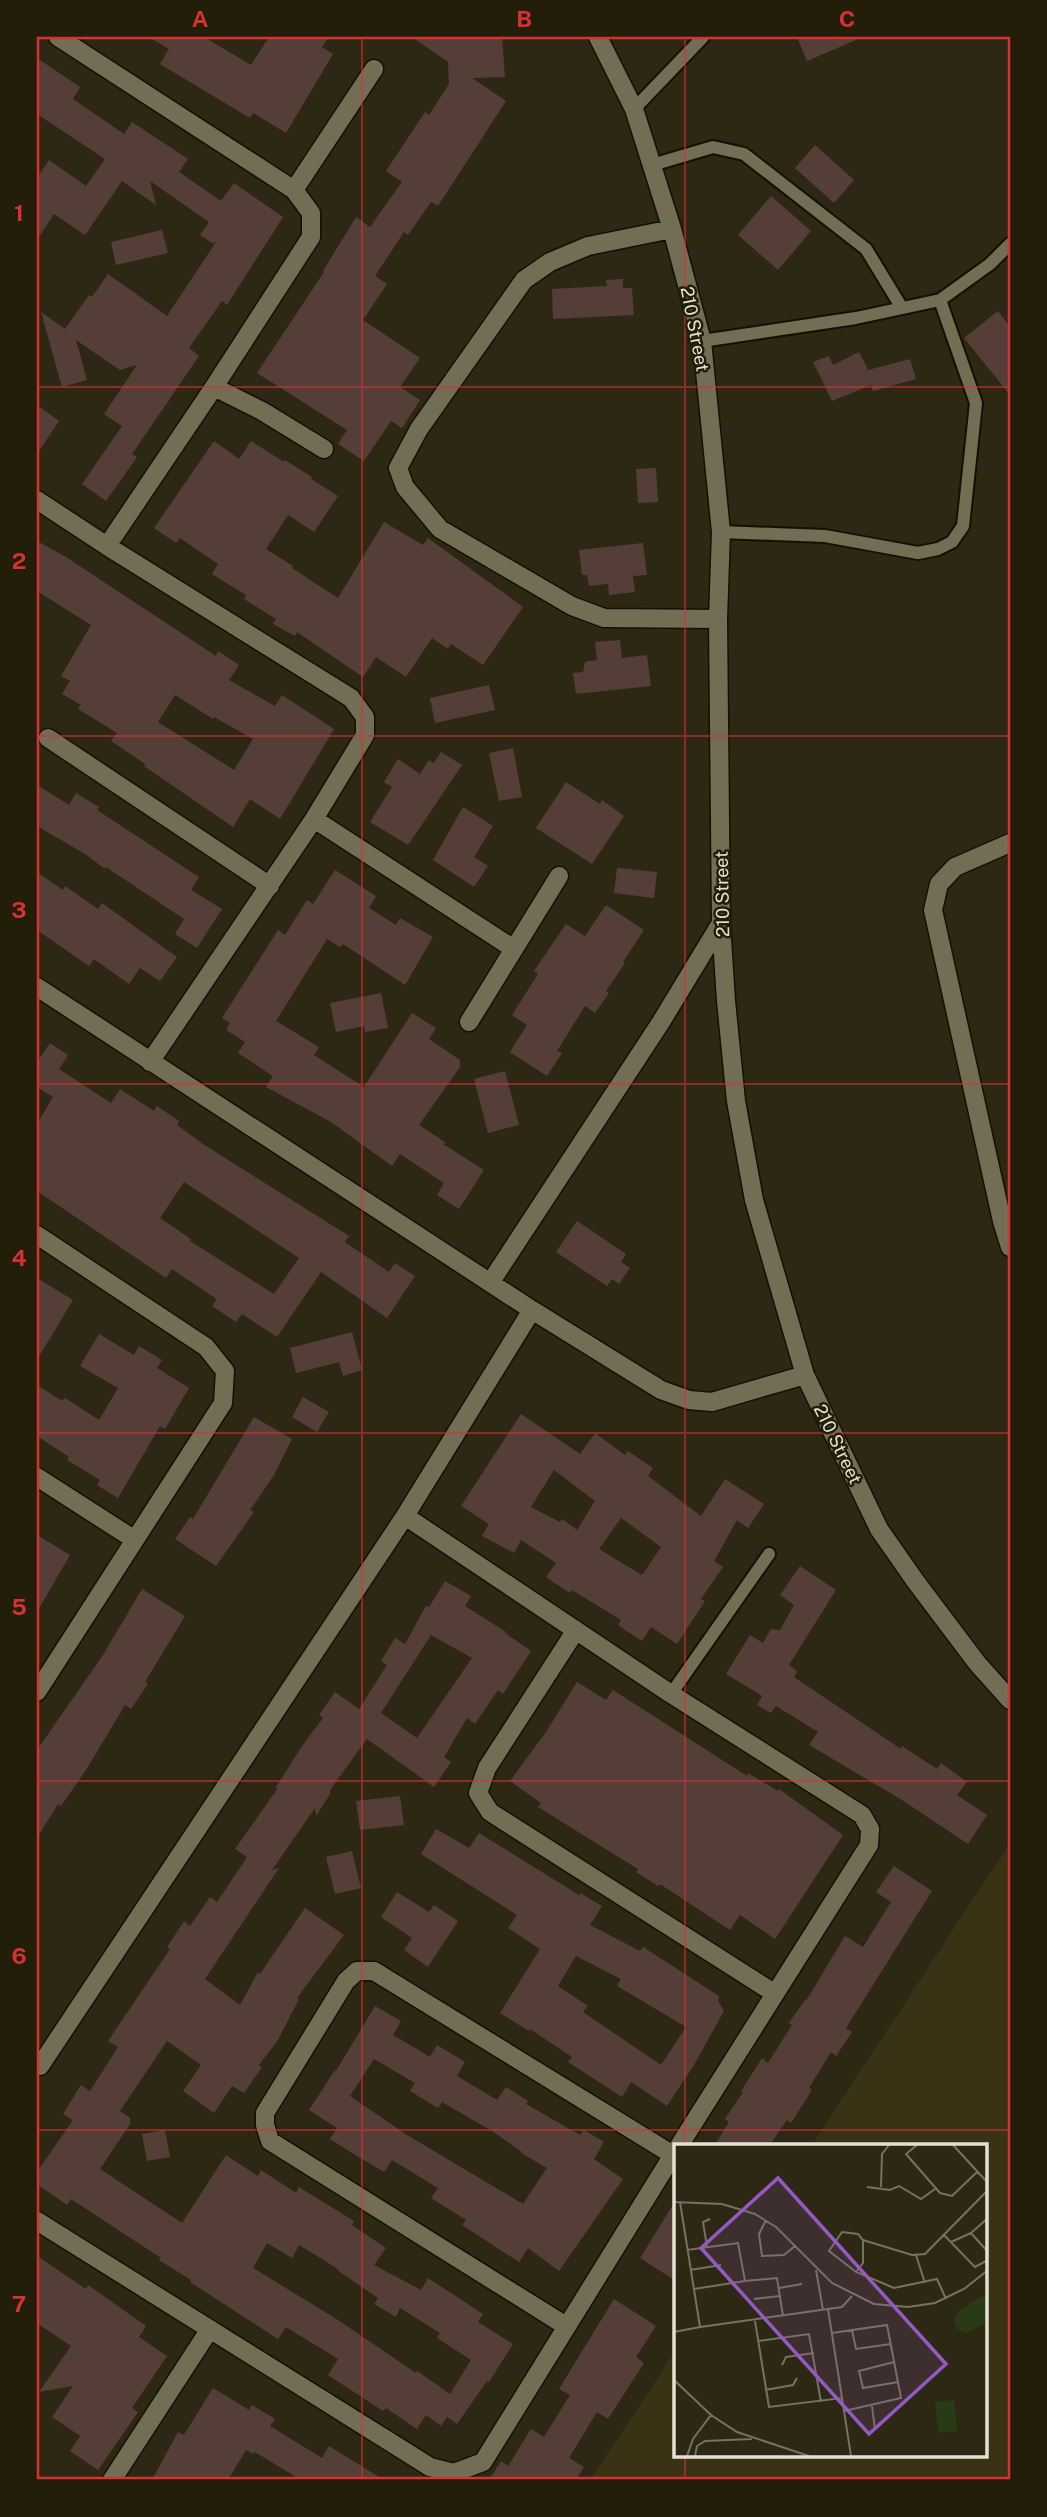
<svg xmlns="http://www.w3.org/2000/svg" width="1047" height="2517" viewBox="0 0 1047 2517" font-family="'Public Sans',sans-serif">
<rect width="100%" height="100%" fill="#2d2813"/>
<!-- built -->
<path fill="#393215" d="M1010,1843V2480H590L676,2350V2456H986V2146H811Z"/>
<!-- building -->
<path fill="#563e38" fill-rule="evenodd" d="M149,37H204L251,65L269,37H329L322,47L333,54L286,133L253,113L250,118L160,64L169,49Z
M412,37H502L505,77L472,78L506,101L438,206L431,202L408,235L404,232L375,276L387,284L363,320L420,358L400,387L420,400L402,428L391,421L364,461L338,444L347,430L257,373L324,272L323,271L356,217L370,227L402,182L386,171L425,112L429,115L449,84L448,62Z
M797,37H863L807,61Z
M37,58L80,87L73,99L124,134L132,122L188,159L179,172L221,201L234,183L283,217L227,305L222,301L189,348L199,356L132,454L137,457L106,501L82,484L122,426L104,414L137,365L120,370L76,340L87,380L62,387L41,312L65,329L89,295L92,297L108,274L167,316L216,242L212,243L200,235L209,222L150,181L156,205L122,181L85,235L54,214L37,240V178L49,160L86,186L105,159L37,114Z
M815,145L854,180L834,203L795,168Z
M771,196L811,231L778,270L738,235Z
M162,230L168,253L116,265L111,242Z
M623,279V288H632L634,315L553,319L552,289L607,286L606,280Z
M998,311L1010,327V395L964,338Z
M859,352L868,370L910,359L916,379L873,391L871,385L832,401L813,362L829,356L833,365Z
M37,405L59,421L37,454Z
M214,441L239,459L251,441L284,462L285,460L312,477L311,479L338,496L314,532L288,515L266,549L293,566L292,568L338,598L384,522L423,545L428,538L523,607L483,665L451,644L448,649L432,638L406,677L376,657L363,677L297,632L295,636L273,624L276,619L244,599L246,595L212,574L218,564L180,538L176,543L154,528Z
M656,468L658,502L638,503L636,469Z
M37,541L66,557L216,656L218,651L239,665L229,680L275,706L282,695L334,729L280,819L250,799L233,827L144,766L145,764L111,741L117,733L78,709L81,705L62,694L70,681L61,676L91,625L37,591ZM175,695L213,719L214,717L253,739L234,770L158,722Z
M643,543L647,575L633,576L635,592L609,595L608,584L589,586L587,575H582L579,550Z
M620,640L622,658L647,655L651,686L576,694L573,673L583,672L585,662L597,660L595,642Z
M489,685L495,710L435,723L430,698Z
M513,748L522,797L499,801L489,753Z
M441,752L462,765L408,845L370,822L392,787L384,782L398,759L420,774L429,760L434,763Z
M566,782L600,804L602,800L624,816L592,864L536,828Z
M37,785L69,805L76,793L99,807L97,810L199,877L191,890L222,909L197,948L175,934L184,919L106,867L105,869L85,854L37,826Z
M463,807L493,826L474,857L488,866L474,887L433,860Z
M617,868L657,872L654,898L614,893Z
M335,870L376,896L369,908L396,925L400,918L433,937L405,985L343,944L340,947L327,939L276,1021L319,1047L314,1055L364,1087L412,1013L436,1028L429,1039L460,1060V1067L419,1125L446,1143L443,1144L484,1170L459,1209L437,1195L444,1183L400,1154L392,1166L331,1122L266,1087L273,1076L238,1053L245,1042L226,1030L230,1023L222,1018L278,930L285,935L307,900L313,904Z
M37,872L63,890L65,886L98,909L102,903L177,957L160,981L140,968L129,984L94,959L89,966L37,930Z
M606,905L644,930L623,962L625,963L606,991L609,993L595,1013L585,1006L557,1051L562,1053L547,1076L510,1052L527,1025L512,1015L538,974L534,971L566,924L585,936Z
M381,993L388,1028L365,1032L364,1026L336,1032L330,1003Z
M50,1043L68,1055L59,1069L111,1103L120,1089L154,1111L157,1106L179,1121L177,1125L203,1144L349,1236L345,1242L389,1272L395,1263L415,1276L387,1318L321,1272L277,1337L242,1314L236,1322L212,1306L217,1299L172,1269L166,1278L37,1191V1124L53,1097L37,1087V1062ZM184,1182L299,1258L274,1294L190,1241L191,1239L160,1218Z
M505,1071L519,1125L488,1133L474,1079Z
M577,1221L626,1254L621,1262L630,1268L619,1284L612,1279L607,1286L556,1252Z
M37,1278L73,1300L37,1360Z
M352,1332L362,1370L343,1376L339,1362L296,1373L290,1348Z
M99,1334L134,1355L139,1346L162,1360L157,1368L189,1388L165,1429L160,1426L118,1498L97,1485L100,1480L67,1460L69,1457L37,1436V1385L62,1401L65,1398L99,1420L118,1388L80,1366Z
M303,1397L329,1412L317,1432L292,1417Z
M521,1414L580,1454L595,1433L625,1455L628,1451L653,1468L648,1476L701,1516L725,1479L764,1504L748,1528L737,1520L714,1561L723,1567L701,1599L705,1601L677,1644L651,1627L642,1641L618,1625L621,1620L572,1590L570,1593L546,1577L556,1563L521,1540L514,1553L482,1536L489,1524L461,1506ZM554,1470L595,1501L577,1530L562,1519L560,1522L531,1507ZM621,1518L661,1547L642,1575L599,1549Z
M254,1417L292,1439L274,1475L250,1510L254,1512L216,1566L175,1539L190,1517L193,1519Z
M37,1535L70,1555L37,1612Z
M800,1566L836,1590L789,1665L797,1671L794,1677L901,1749L902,1746L937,1769L941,1763L967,1782L957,1795L987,1815L968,1844L902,1800L809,1745L818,1732L776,1706L771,1713L757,1705L762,1696L726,1674L750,1635L763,1643L771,1629L780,1630L794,1605L780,1595Z
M445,1581L471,1596L465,1606L506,1632L505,1633L531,1651L503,1694L498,1690L475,1724L467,1718L444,1757L451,1762L434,1787L367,1739L330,1790V1794L316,1816L315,1808L272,1870L279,1868L205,1979L240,2005L258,1972L260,1974L305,1908L344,1935L297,1998L299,1999L278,2040L259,2065L262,2067L244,2093L232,2086L214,2113L183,2091L201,2065L167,2041L120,2111L130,2118V2124L100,2169L182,2223L226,2155L258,2176L261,2170L296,2193L299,2187L354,2221L352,2225L386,2248L374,2265L421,2290L428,2278L483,2314L478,2322L513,2344L489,2382L487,2381L457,2424L447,2417L441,2426L426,2415L417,2429L386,2408L383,2411L328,2375L338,2359L286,2327L278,2339L190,2282L191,2280L159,2260L161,2258L71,2199L67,2205L37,2184V2172L73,2120L63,2114L81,2085L90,2091L118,2047L108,2041L170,1949L167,1947L184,1921L190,1926L210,1897L217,1902L247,1857L235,1849L278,1788L276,1787L302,1746L323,1718L319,1715L335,1692L359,1709L387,1665L381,1661L395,1638L405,1644L426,1606L429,1607ZM431,1635L472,1658L417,1738L381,1713ZM267,2243L292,2258L299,2245L338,2269L337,2270L378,2298L374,2304L396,2317L400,2308L440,2333L437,2338L471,2360L450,2394L417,2371L416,2373L338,2320L253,2268Z
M142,1589L185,1616L145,1682L148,1684L131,1709L125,1705L86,1770L61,1806L58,1804L37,1838V1750L103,1655Z
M577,1682L606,1700L613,1690L747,1776L748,1773L778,1791L779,1789L843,1835L775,1939L740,1915L730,1930L660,1884L658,1886L636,1872L638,1869L538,1807L541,1803L510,1781L546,1732Z
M400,1796L404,1825L360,1830L356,1801Z
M436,1829L469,1848L479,1833L579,1895L580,1893L602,1906L590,1925L640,1951L643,1947L719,1996L718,2001L724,2011L694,2065L667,2106L631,2082L622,2097L568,2062L572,2057L530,2029L529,2031L500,2013L540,1949L508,1928L517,1915L421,1854ZM576,1956L621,1979L617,1986L686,2027L661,2065L583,2012L588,2006L558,1986Z
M352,1851L361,1888L335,1894L326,1857Z
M894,1866L932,1891L846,2028L852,2032L836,2056L831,2052L809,2088L812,2090L791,2123L787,2120L769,2146H714L729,2122L725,2119L743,2092L741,2091L762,2058L768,2063L792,2025L789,2023L805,2000L806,2001L845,1936L863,1947L891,1902L876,1892Z
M397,1892L429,1912L434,1905L458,1921L428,1967L404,1950L412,1938L381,1917Z
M375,2006L401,2021L393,2035L430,2057L437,2045L465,2062L457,2076L497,2100L506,2087L528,2101L526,2104L580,2135L584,2130L604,2142L594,2159L623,2179L559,2271L528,2248L519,2262L462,2225L466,2220L431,2198L438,2188L392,2160L384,2172L352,2153L330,2139L337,2128L309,2110L335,2070L336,2071ZM374,2059L415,2083L410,2091L438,2108L442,2102L492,2131L522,2152L521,2153L547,2168L523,2204L407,2135L350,2096Z
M165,2130L170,2157L147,2161L142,2134Z
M676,2200V2281L640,2258Z
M37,2256L86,2289L88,2285L146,2326L139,2337L167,2356L132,2408L138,2412L98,2470L70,2451L80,2436L52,2417L73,2386L39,2392L71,2346L37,2323Z
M614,2299L656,2326L636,2357L644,2363L608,2419L597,2412L569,2458L584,2467L576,2480H489L501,2461L508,2466L531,2429L544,2437L570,2395L559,2389Z
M213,2388L249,2410L252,2405L275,2419L270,2426L322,2458L329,2446L384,2480H301L255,2452L253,2454L246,2450L228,2480H152L178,2432L184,2435Z"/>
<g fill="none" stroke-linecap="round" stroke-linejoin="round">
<!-- service casing -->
<g stroke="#151000" stroke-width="16">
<path id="service" d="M634,109L703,37
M652,165L713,147L744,154L866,249L902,308
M702,341L856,318L940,300L990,264L1010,244
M721,532L825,536L918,553L938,549L952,542L963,526L976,403L940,300
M671,1694L769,1554"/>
</g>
<!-- minor casing -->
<g stroke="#151000" stroke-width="21">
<path id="minor" d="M58,37L294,190L311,213V237L214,387L107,546L351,698L365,717V735L314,819L150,1062
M598,37L634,109L672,229L702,341L721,532L718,619L721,923L726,1001L736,1101L754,1200L805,1375L879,1529L916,1582L977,1663L1010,1700
M294,190L374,69
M672,229L588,246L550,262L524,280L419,429L398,468L405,487L440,529L572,606L604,618L718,619
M214,387L262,411L324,449
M37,500L107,546
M48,738L270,886
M314,819L514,949
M1010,843L955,867L939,884L933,910L1002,1221L1010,1247
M37,987L532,1310L661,1390L689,1400L712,1402L805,1375
M469,1022L559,876
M37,1235L206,1347L225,1371L223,1403L37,1692
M490,1283L661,1022L721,923
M37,1477L135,1540
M405,1516L671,1694L862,1815L870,1829L869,1845L679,2146
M576,1630L487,1768L478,1793L490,1812L774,1993
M40,2066L405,1516L532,1310
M37,2221L430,2467L454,2473L483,2462L676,2150
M566,2326L270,2141L265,2125V2113L346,1981L357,1971H374L673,2155
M112,2480L210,2329"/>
</g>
<!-- service -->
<use href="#service" stroke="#736d56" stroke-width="12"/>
<!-- minor -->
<use href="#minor" stroke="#736d56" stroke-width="18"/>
</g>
<!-- grid -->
<path fill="none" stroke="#d73131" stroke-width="2" stroke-opacity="0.55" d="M362,37V2480M685,37V2146M37,387H1010M37,736H1010M37,1084H1010M37,1433H1010M37,1781H1010M37,2130H1010M685,2456V2480"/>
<g text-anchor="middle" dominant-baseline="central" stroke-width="5" stroke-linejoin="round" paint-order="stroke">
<!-- street labels -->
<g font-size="18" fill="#e4e1d4" stroke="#231e09">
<text transform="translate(695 329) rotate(79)">210 Street</text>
<text transform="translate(722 894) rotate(-91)">210 Street</text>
<text transform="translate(838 1444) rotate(64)">210 Street</text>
</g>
</g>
<!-- overview -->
<g transform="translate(674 2144)">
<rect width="313" height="313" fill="#2d2813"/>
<path d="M313,149V178L292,189L283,185L280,176L284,167ZM280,256L283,287L264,289L261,258Z" fill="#283b16"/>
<path fill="none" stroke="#767260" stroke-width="2" d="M243,1L232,10L266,49L278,52L303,28M279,1L314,39M193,43L216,46L225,42L247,55L261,45M207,43L208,10L215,1M0,58L48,60L81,70L102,83L158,139L200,160L234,163L261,159L290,145L314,126M6,58L26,183L168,163L178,152M314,74L297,89L314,108M92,76L85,90L88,112L110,111L121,102M269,90L301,123L314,116M189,96L238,111L251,110L314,46M277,98L297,89M33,103L29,78L36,75M13,106L64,99L71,137L103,134L109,172M242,111L251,139M16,126L47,121M142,126L149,166M182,128L189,119V96L184,90L168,88L155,107L182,128L220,144L263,135L272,155M105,144L128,140M20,145L71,137M80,155L106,152M154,165L168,254M81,177L95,263L168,254L177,312M178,186L182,205L217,200M0,188L26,183M158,189L213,181L227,254L170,267M84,197L135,190L147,258M220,218L185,227L189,244L224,238M108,221L112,213L140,209M0,236L37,271L63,288L135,312M91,246L119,241L123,234M198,262L201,286M13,312L19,295L37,271M21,312L23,302L31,297L78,295"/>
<path fill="#9559c4" fill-opacity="0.15" stroke="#9559c4" stroke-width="3.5" d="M104,34L272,220L195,290L27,104Z"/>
<rect width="313" height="313" fill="none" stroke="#e4e1d4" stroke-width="3.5"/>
</g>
<!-- border -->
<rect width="1047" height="2517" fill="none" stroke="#231e09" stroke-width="77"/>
<rect x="38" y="38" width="971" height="2440" fill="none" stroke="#d73131" stroke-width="2.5"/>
<g font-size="23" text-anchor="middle" font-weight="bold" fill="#d73131">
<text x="200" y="27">A</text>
<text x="524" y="27">B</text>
<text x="847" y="27">C</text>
<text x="19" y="221">1</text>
<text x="19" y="569">2</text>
<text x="19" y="918">3</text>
<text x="19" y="1266">4</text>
<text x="19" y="1615">5</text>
<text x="19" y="1964">6</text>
<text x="19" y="2312">7</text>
</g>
</svg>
